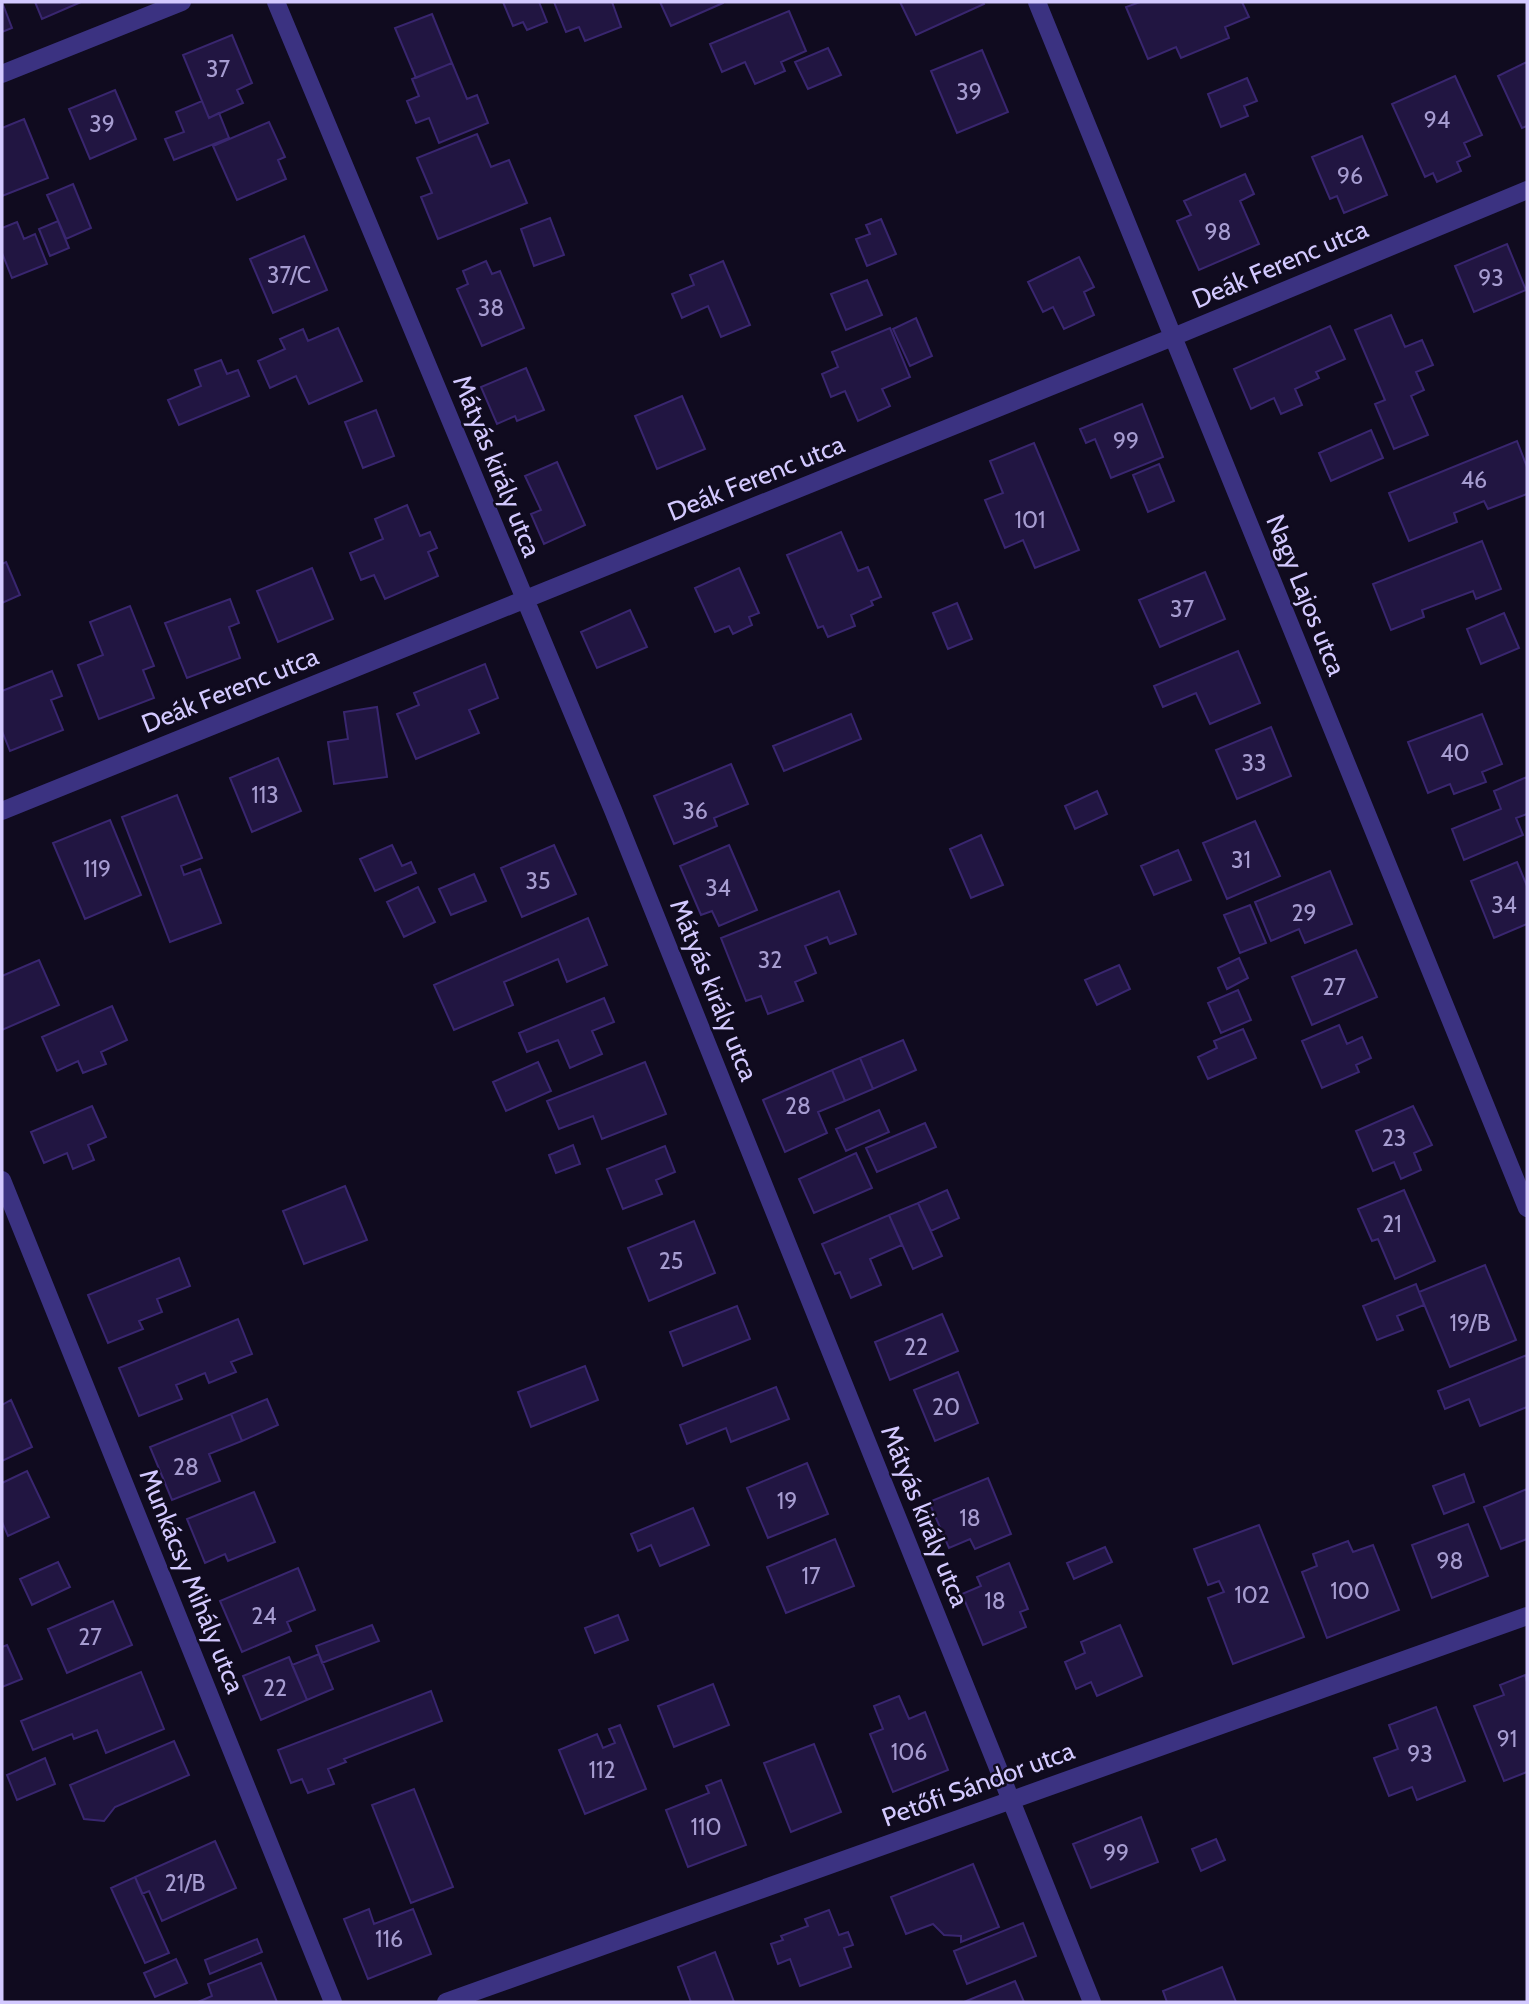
<svg xmlns="http://www.w3.org/2000/svg" width="1529" height="2004" viewBox="0 0 1529 2004" font-family="Cabin,sans-serif">
<rect width="100%" height="100%" fill="#100b1f"/>
<!-- building -->
<path fill="#211541" stroke="#39266f" stroke-width="2" d="M2,2L12,28L2,32Z
M35,2H81L42,19Z
M503,2H539L547,22L527,30L523,22L513,26Z
M554,2H612L621,27L585,41L579,27L566,32Z
M660,2H723V3L671,26Z
M900,2H983L984,4L916,35Z
M1140,2H1242L1249,17L1225,27L1229,38L1181,58L1176,47L1148,59L1126,7Z
M789,11L806,51L781,62L785,71L755,84L745,62L722,72L710,44Z
M432,14L452,63L416,78L395,28Z
M232,35L252,83L237,90L243,103L209,118L183,55Z
M828,48L841,75L808,89L795,62Z
M982,50L1008,112L957,133L931,71Z
M1527,62V126L1522,128L1498,76Z
M452,63L467,99L477,95L488,123L439,143L429,118L416,123L407,101L419,96L412,79Z
M1455,76L1482,135L1464,143L1470,156L1457,162L1461,171L1437,182L1433,173L1425,177L1392,104Z
M1247,78L1257,101L1244,106L1248,116L1221,127L1208,94Z
M115,90L136,139L90,159L69,109Z
M202,101L209,118L219,113L229,138L174,160L165,139L184,132L176,112Z
M24,119L48,178L2,196V128Z
M269,122L285,157L278,160L286,179L237,200L213,146Z
M477,134L491,167L509,160L527,203L438,239L421,197L432,193L417,158Z
M1362,136L1387,195L1344,213L1337,196L1330,199L1312,157Z
M1245,174L1254,194L1240,201L1259,244L1199,270L1177,221L1191,215L1184,201Z
M73,184L91,228L66,239L47,195Z
M550,218L564,255L534,266L521,229Z
M881,219L896,254L867,266L856,239L870,234L866,225Z
M58,221L69,248L50,256L39,229Z
M17,222L24,239L35,234L47,264L12,278L2,253V228Z
M304,236L327,290L273,313L250,259Z
M1507,244L1526,290L1474,312L1455,266Z
M1079,257L1094,287L1084,292L1094,315L1064,329L1053,307L1043,312L1028,282Z
M486,261L492,274L500,271L524,328L482,346L457,289L468,284L463,271Z
M723,261L750,325L721,337L708,306L682,318L672,294L694,285L690,275Z
M867,280L882,315L846,330L831,294Z
M1391,315L1405,347L1422,340L1433,365L1416,372L1424,390L1411,396L1428,435L1394,449L1375,404L1385,400L1355,330Z
M916,318L932,356L910,366L893,329Z
M1330,326L1345,359L1316,372L1319,378L1295,389L1302,405L1281,414L1274,398L1251,409L1234,369Z
M338,328L362,381L309,404L296,376L270,388L258,361L285,349L280,339L303,329L308,341Z
M890,328L910,377L882,389L890,406L858,421L845,391L831,397L822,374L838,367L832,352Z
M221,360L227,374L238,370L249,396L179,425L168,400L201,386L195,370Z
M526,368L544,410L517,421L515,416L497,424L481,387Z
M682,396L705,449L657,469L635,416Z
M1142,404L1163,457L1111,478L1095,439L1086,443L1080,429Z
M376,410L394,456L363,468L345,422Z
M1371,430L1383,458L1331,481L1319,453Z
M1517,441L1527,467V494L1488,509L1484,501L1454,513L1457,522L1409,541L1389,493Z
M1034,443L1079,550L1035,568L1023,540L1005,548L985,500L1003,493L990,461Z
M557,462L585,525L544,544L531,514L541,510L525,476Z
M1159,464L1174,501L1148,512L1133,475Z
M407,505L420,536L430,532L437,548L428,552L438,576L385,599L374,575L361,580L350,553L383,539L375,519Z
M841,532L858,571L868,567L881,597L871,601L873,605L851,615L855,626L828,637L823,626L818,628L787,555Z
M1482,541L1501,589L1476,599L1473,591L1422,610L1424,617L1391,630L1373,584Z
M6,562L20,595L2,603V564Z
M312,568L333,619L278,642L257,591Z
M739,568L759,613L749,617L752,625L733,634L729,626L715,632L695,588Z
M1205,572L1225,619L1160,647L1139,600Z
M230,599L239,623L229,627L240,658L187,678L165,623Z
M957,603L972,639L948,649L933,613Z
M130,606L154,666L143,670L154,698L99,719L78,665L103,655L90,622Z
M630,610L647,647L597,668L581,632Z
M1504,613L1519,648L1481,664L1467,629Z
M1238,651L1260,703L1210,724L1196,693L1163,707L1154,686Z
M485,664L498,698L469,710L479,733L416,759L397,714L419,705L414,693Z
M52,671L62,696L51,700L63,730L10,751L2,731V691Z
M377,707L387,777L334,784L328,742L348,739L344,712Z
M851,714L861,739L784,771L773,746Z
M1482,714L1502,764L1482,772L1486,782L1454,794L1450,784L1428,793L1408,742Z
M1271,727L1291,776L1237,799L1216,750Z
M278,758L301,811L252,832L230,778Z
M731,764L748,804L714,818L717,826L674,844L654,796Z
M1527,777V814L1516,818L1523,835L1464,860L1452,829L1501,809L1494,791Z
M1097,791L1107,814L1075,829L1065,806Z
M177,795L202,858L181,866L184,875L200,869L221,923L170,942L122,817Z
M110,820L141,895L85,919L53,843Z
M1255,821L1280,876L1227,899L1203,843Z
M981,835L1003,885L971,898L950,849Z
M392,845L402,866L411,862L416,873L375,891L360,859Z
M554,845L576,894L522,917L501,868Z
M729,845L757,910L719,926L712,911L701,915L680,866Z
M1178,850L1191,880L1154,895L1141,866Z
M1517,862L1527,886V924L1494,938L1471,881Z
M1330,871L1352,924L1305,943L1299,929L1271,941L1255,902Z
M474,874L486,901L451,915L439,889Z
M418,887L435,922L404,937L387,902Z
M839,891L856,934L830,944L827,937L805,946L816,973L795,982L803,1001L768,1014L761,996L746,1001L721,938Z
M1250,905L1266,943L1240,953L1224,915Z
M588,918L607,965L567,982L558,959L504,982L513,1005L454,1030L434,985Z
M1356,950L1377,997L1312,1025L1292,977Z
M1239,958L1248,978L1227,989L1218,968Z
M39,960L59,1005L2,1030V976Z
M1119,965L1130,989L1097,1005L1085,980Z
M1238,990L1251,1020L1221,1033L1208,1003Z
M604,998L614,1022L592,1031L602,1054L570,1068L558,1040L527,1052L519,1033Z
M112,1006L127,1040L101,1052L106,1064L83,1073L78,1061L57,1071L42,1037Z
M1339,1025L1347,1044L1362,1037L1371,1058L1356,1065L1359,1072L1322,1088L1302,1041Z
M1243,1029L1256,1058L1208,1079L1198,1057L1217,1048L1214,1041Z
M903,1040L916,1070L873,1089L860,1058Z
M860,1058L873,1089L845,1101L832,1070Z
M538,1062L551,1091L506,1111L493,1082Z
M645,1062L666,1114L602,1139L593,1116L559,1129L547,1101Z
M832,1070L845,1101L818,1112L827,1133L785,1152L763,1100Z
M92,1106L106,1137L88,1145L94,1160L73,1169L67,1153L44,1163L31,1132Z
M1413,1106L1432,1145L1414,1153L1421,1170L1401,1179L1394,1162L1373,1171L1356,1131Z
M879,1110L889,1132L846,1151L836,1129Z
M925,1123L936,1147L877,1172L866,1148Z
M573,1145L580,1164L556,1173L549,1155Z
M665,1146L675,1172L656,1180L662,1194L623,1209L607,1169Z
M856,1153L872,1188L814,1213L799,1179Z
M345,1186L367,1240L304,1264L283,1211Z
M947,1190L959,1218L931,1231L918,1203Z
M1404,1190L1435,1261L1395,1279L1378,1239L1372,1241L1358,1209Z
M918,1203L942,1256L913,1269L889,1215Z
M889,1215L902,1245L870,1259L881,1285L851,1298L840,1272L835,1274L822,1244Z
M694,1221L715,1273L649,1301L628,1248Z
M179,1258L190,1286L157,1299L162,1312L139,1321L143,1329L108,1343L88,1295Z
M1485,1265L1516,1340L1450,1367L1419,1292Z
M1416,1284L1424,1305L1397,1316L1403,1330L1377,1340L1363,1306Z
M737,1306L750,1339L683,1366L670,1332Z
M942,1314L958,1351L890,1380L875,1342Z
M238,1319L252,1354L231,1362L236,1372L209,1383L205,1373L176,1385L182,1399L139,1416L119,1368Z
M1527,1355V1407L1480,1426L1469,1399L1445,1409L1438,1391Z
M585,1366L598,1400L531,1427L518,1392Z
M958,1372L978,1423L935,1441L914,1390Z
M776,1387L789,1419L731,1442L726,1428L687,1444L680,1425Z
M267,1399L278,1425L242,1441L231,1414Z
M11,1400L32,1447L2,1461V1405Z
M231,1414L242,1441L209,1454L220,1481L172,1500L150,1447Z
M807,1463L828,1514L768,1538L747,1488Z
M27,1471L49,1517L8,1536L2,1522V1483Z
M1464,1474L1474,1502L1444,1514L1433,1486Z
M988,1478L1011,1534L975,1549L970,1539L949,1548L929,1502Z
M1527,1489V1539L1501,1549L1484,1507Z
M254,1492L275,1542L228,1561L225,1554L205,1563L187,1519Z
M693,1508L709,1545L660,1566L651,1545L638,1551L631,1534Z
M1468,1524L1488,1576L1432,1598L1412,1545Z
M1259,1525L1304,1637L1233,1664L1208,1598L1224,1592L1219,1581L1208,1585L1194,1549Z
M835,1539L854,1586L786,1613L767,1567Z
M1348,1541L1353,1552L1373,1545L1399,1610L1327,1638L1302,1572L1317,1566L1313,1554Z
M1105,1547L1112,1562L1074,1579L1067,1563Z
M58,1562L70,1587L32,1605L20,1579Z
M1009,1563L1028,1609L1020,1612L1026,1627L983,1645L962,1594L981,1586L977,1577Z
M298,1568L315,1610L287,1622L291,1631L242,1652L220,1601Z
M113,1601L132,1645L67,1673L48,1629Z
M618,1615L628,1640L595,1653L585,1628Z
M372,1625L379,1641L322,1663L316,1646Z
M1120,1625L1142,1676L1097,1696L1091,1682L1076,1689L1065,1662L1085,1653L1081,1642Z
M7,1645L22,1679L2,1687V1647Z
M319,1654L333,1689L307,1700L292,1665Z
M289,1657L307,1700L261,1720L243,1676Z
M141,1672L164,1729L106,1753L97,1730L74,1739L72,1734L33,1750L21,1721Z
M1525,1675L1527,1682V1772L1504,1781L1474,1706L1504,1695L1500,1685Z
M713,1684L729,1725L674,1747L658,1706Z
M431,1691L442,1721L344,1759L346,1762L328,1769L334,1784L308,1793L302,1779L291,1783L278,1750Z
M899,1696L909,1719L925,1712L948,1770L893,1792L870,1734L883,1729L874,1706Z
M1436,1707L1465,1781L1417,1800L1412,1787L1389,1796L1374,1758L1398,1749L1389,1725Z
M620,1725L646,1789L585,1814L559,1750L597,1734L603,1748L615,1743L609,1729Z
M174,1741L189,1775L115,1807L104,1821L84,1819L70,1785Z
M814,1744L841,1812L791,1832L764,1763Z
M45,1758L55,1784L17,1800L7,1775Z
M721,1780L746,1845L688,1867L666,1810L709,1793L706,1786Z
M414,1789L453,1887L411,1903L372,1805Z
M1141,1817L1158,1862L1091,1888L1073,1844Z
M1216,1839L1225,1860L1201,1871L1192,1849Z
M215,1841L236,1888L162,1921L149,1891L142,1894L135,1877Z
M973,1864L999,1927L961,1942V1936L944,1935L933,1924L906,1934L891,1897Z
M135,1877L169,1953L145,1963L111,1888Z
M369,1909L374,1924L413,1909L431,1954L368,1979L344,1919Z
M829,1910L839,1935L848,1932L853,1945L844,1948L851,1967L800,1986L790,1959L778,1964L771,1944L783,1940L781,1936L808,1926L805,1919Z
M1023,1923L1036,1956L967,1984L954,1951Z
M257,1939L262,1952L210,1974L205,1960Z
M715,1952L734,2002H691L678,1967Z
M176,1959L187,1983L155,1997L144,1973Z
M261,1963L277,2002H198L212,1996L208,1984Z
M1222,1967L1236,2002H1167L1163,1991Z
M1015,1981L1024,2002H964Z"/>
<g fill="none" stroke-linecap="round" stroke-linejoin="round">
<!-- street -->
<path stroke="#3b3281" stroke-width="18" d="M276,2L613,810L1092,2002
M1037,2L1527,1208
M2,74L182,2
M2,811L1173,337L1527,190
M2,1180L333,2002
M446,2002L1527,1616"/>
</g>
<g text-anchor="middle" dominant-baseline="central" stroke-width="5" stroke-linejoin="round" paint-order="stroke">
<!-- number labels -->
<g font-size="23" fill="#a69cd0">
<text x="218" y="69">37</text>
<text x="969" y="92">39</text>
<text x="1437" y="120">94</text>
<text x="102" y="124">39</text>
<text x="1350" y="176">96</text>
<text x="1218" y="232">98</text>
<text x="289" y="275">37/C</text>
<text x="1491" y="278">93</text>
<text x="491" y="308">38</text>
<text x="1126" y="441">99</text>
<text x="1474" y="480">46</text>
<text x="1030" y="520">101</text>
<text x="1182" y="609">37</text>
<text x="1455" y="753">40</text>
<text x="1254" y="763">33</text>
<text x="265" y="795">113</text>
<text x="695" y="811">36</text>
<text x="1241" y="860">31</text>
<text x="97" y="869">119</text>
<text x="538" y="881">35</text>
<text x="718" y="888">34</text>
<text x="1504" y="905">34</text>
<text x="1304" y="913">29</text>
<text x="770" y="960">32</text>
<text x="1334" y="987">27</text>
<text x="798" y="1106">28</text>
<text x="1394" y="1138">23</text>
<text x="1392" y="1224">21</text>
<text x="671" y="1261">25</text>
<text x="1470" y="1323">19/B</text>
<text x="916" y="1347">22</text>
<text x="946" y="1407">20</text>
<text x="186" y="1467">28</text>
<text x="787" y="1501">19</text>
<text x="970" y="1518">18</text>
<text x="1450" y="1561">98</text>
<text x="811" y="1576">17</text>
<text x="1350" y="1591">100</text>
<text x="1252" y="1595">102</text>
<text x="995" y="1601">18</text>
<text x="264" y="1616">24</text>
<text x="90" y="1637">27</text>
<text x="275" y="1688">22</text>
<text x="1507" y="1739">91</text>
<text x="909" y="1752">106</text>
<text x="1420" y="1754">93</text>
<text x="602" y="1770">112</text>
<text x="706" y="1827">110</text>
<text x="1116" y="1853">99</text>
<text x="185" y="1883">21/B</text>
<text x="389" y="1939">116</text>
</g>
<!-- street labels -->
<g font-size="26" fill="#d3c9ff" stroke="#100b1f">
<text transform="translate(1280 264) rotate(-23)">Deák Ferenc utca</text>
<text transform="translate(497 466) rotate(68)">Mátyás király utca</text>
<text transform="translate(756 478) rotate(-22)">Deák Ferenc utca</text>
<text transform="translate(1306 595) rotate(68)">Nagy Lajos utca</text>
<text transform="translate(230 690) rotate(-22)">Deák Ferenc utca</text>
<text transform="translate(714 990) rotate(68)">Mátyás király utca</text>
<text transform="translate(925 1516) rotate(68)">Mátyás király utca</text>
<text transform="translate(192 1581) rotate(68)">Munkácsy Mihály utca</text>
<text transform="translate(978 1784) rotate(-20)">Petőfi Sándor utca</text>
</g>
</g>
<!-- border -->
<rect width="1529" height="2004" fill="none" stroke="#d3c9ff" stroke-width="7"/>
</svg>
